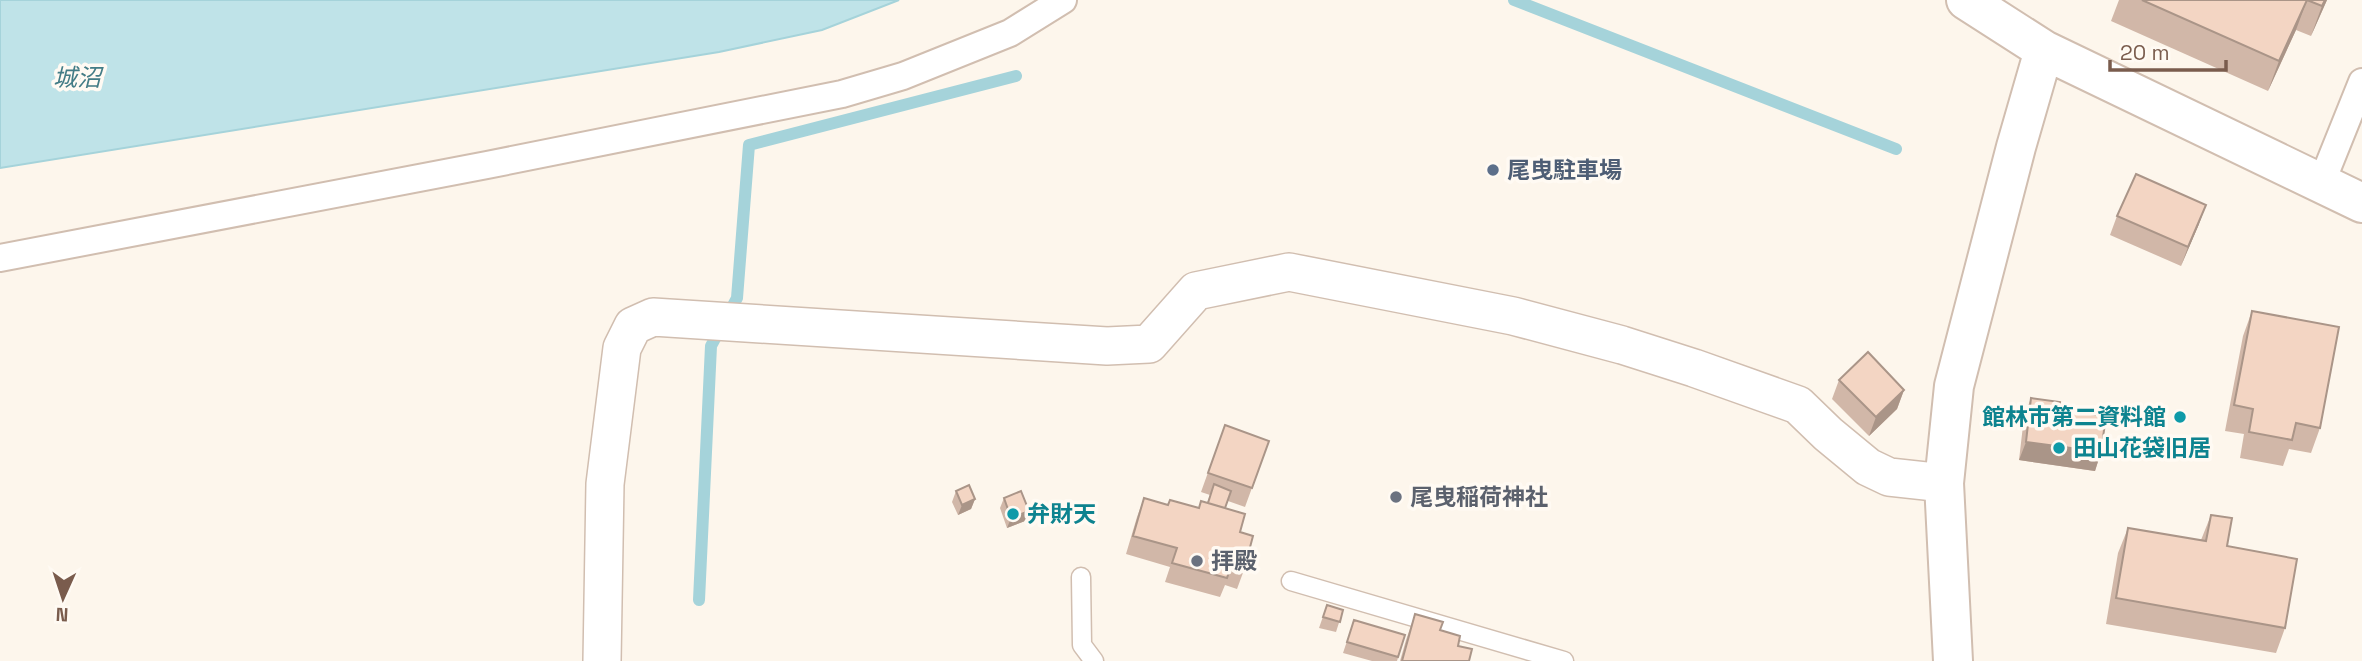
<svg xmlns="http://www.w3.org/2000/svg" width="2362" height="661" viewBox="0 0 2362 661" font-family="'Space Grotesk','Noto Sans JP',sans-serif">
<rect width="100%" height="100%" fill="#fdf6ec"/>
<!-- water -->
<path fill="#bfe3e8" stroke="#a5d3da" stroke-width="2" d="M0,0H899L822,30L719,52L0,168Z"/>
<g fill="none" stroke-linecap="round" stroke-linejoin="round">
<!-- stream -->
<path stroke="#a5d3da" stroke-width="12" d="M1514,0L1896,149
M699,600L711,346L737,298L749,145L1016,76"/>
<!-- service casing -->
<g stroke="#d1beb0" stroke-width="21">
<path id="service" d="M1081,577L1082,645L1094,661
M1291,581L1564,661"/>
</g>
<!-- pedestrian casing -->
<g stroke="#d1beb0" stroke-width="30">
<path id="pedestrian" d="M2321,184L2362,82
M0,258L487,165L842,94L903,76L1010,33L1063,0"/>
</g>
<!-- minor casing -->
<g stroke="#d1beb0" stroke-width="40">
<path id="minor" d="M602,661L605,484L622,348L633,326L653,317L1107,346L1149,344L1196,291L1289,272L1513,316L1622,345L1694,368L1798,405L1828,434L1868,467L1889,477L1944,483"/>
</g>
<!-- tertiary casing -->
<g stroke="#d1beb0" stroke-width="42">
<path id="tertiary" d="M1966,0L2044,50L2362,203
M1953,661L1944,483L1954,386L2016,147L2044,50"/>
</g>
<!-- service -->
<use href="#service" stroke="#fff" stroke-width="18"/>
<!-- pedestrian -->
<use href="#pedestrian" stroke="#fff" stroke-width="26"/>
<!-- minor -->
<use href="#minor" stroke="#fff" stroke-width="37"/>
<!-- tertiary -->
<use href="#tertiary" stroke="#fff" stroke-width="38"/>
</g>
<!-- wall -->
<path fill="#d1b7a8" d="M2119,0H2327L2311,36L2296,30L2268,91L2111,21Z
M2117,216L2199,224L2181,266L2110,235Z
M2252,311L2320,428L2311,453L2289,449L2283,466L2240,458L2244,434L2225,431L2243,336Z
M1839,380L1904,390L1897,409L1869,436L1832,399Z
M2031,398L2059,410L2101,452L2095,471L2019,460L2024,417Z
M1225,425L1269,441L1245,507L1228,501L1225,508L1240,532L1244,570L1237,589L1225,585L1220,597L1165,582L1170,567L1126,554L1137,517L1144,498L1168,505L1199,508L1201,501L1207,503L1210,495L1201,492Z
M956,491L975,499L971,509L958,515L952,502Z
M1004,498L1029,511L1025,521L1007,528L1000,508Z
M2211,515L2227,546L2285,628L2276,653L2106,624L2118,553L2128,528L2201,540Z
M1327,605L1343,610L1336,632L1319,628Z
M1415,614L1440,630L1458,646L1469,661H1400L1406,640Z
M1354,620L1405,635L1397,661H1372L1343,653Z"/>
<!-- shaded-wall -->
<path fill="#aa9588" d="M2307,0L2296,30L2268,91L2279,61Z
M2325,0H2327L2311,36L2322,6Z
M2206,205L2199,224L2181,266L2188,247Z
M1904,390L1897,409L1869,436L1876,417Z
M2026,442L2101,452L2095,471L2019,460Z
M975,499L971,509L958,515L962,505Z
M1029,511L1025,521L1007,528L1011,518Z"/>
<!-- building -->
<path fill="#f3d5c3" stroke="#aa9588" stroke-width="2" d="M2142,0H2307L2279,61Z
M2307,0H2325L2322,6Z
M2136,174L2206,205L2188,247L2117,216Z
M2252,311L2339,327L2320,428L2296,423L2292,440L2249,432L2253,409L2234,405Z
M1868,352L1904,390L1876,417L1839,380Z
M2031,398L2060,402L2059,410L2106,416L2101,452L2026,442Z
M1225,425L1269,441L1252,488L1208,473Z
M1214,484L1231,491L1225,508L1208,503Z
M969,485L975,499L962,505L956,491Z
M1021,491L1029,511L1011,518L1004,498Z
M1144,498L1168,505L1170,500L1199,508L1201,501L1245,514L1240,532L1253,536L1244,570L1231,566L1227,578L1172,563L1177,548L1133,536Z
M2211,515L2232,518L2227,546L2297,559L2285,628L2116,598L2128,528L2206,541Z
M1327,605L1343,610L1340,622L1323,617Z
M1415,614L1443,622L1440,630L1460,636L1458,646L1472,649L1469,661H1402Z
M1354,620L1405,635L1398,657L1347,642Z"/>
<!-- markers -->
<circle fill="#5c6f8a" stroke="#fffaf3" stroke-width="2.5" cx="1493" cy="170" r="7"/>
<g fill="#0f9aa8" stroke="#fffaf3" stroke-width="2.5">
<circle cx="2180" cy="417" r="7"/>
<circle cx="2059" cy="448" r="7"/>
<circle cx="1013" cy="514" r="7"/>
</g>
<g fill="#6b7280" stroke="#fffaf3" stroke-width="2.5">
<circle cx="1396" cy="497" r="7"/>
<circle cx="1197" cy="561" r="7"/>
</g>
<g text-anchor="middle" dominant-baseline="central" stroke-width="7" stroke-linejoin="round" paint-order="stroke">
<!-- service labels -->
<g font-size="23" font-weight="bold" fill="#4e5e75" stroke="#fffaf3" text-anchor="start">
<text x="1507" y="170">尾曳駐車場</text>
</g>
<!-- culture labels -->
<g font-size="23" font-weight="bold" fill="#0d838f" stroke="#fffaf3" text-anchor="start">
<text x="2166" y="417" text-anchor="end">館林市第二資料館</text>
<text x="2073" y="448">田山花袋旧居</text>
<text x="1027" y="514">弁財天</text>
</g>
<!-- worship labels -->
<g font-size="23" font-weight="bold" fill="#5b616d" stroke="#fffaf3" text-anchor="start">
<text x="1410" y="497">尾曳稲荷神社</text>
<text x="1211" y="561">拝殿</text>
</g>
<!-- water labels -->
<g font-size="24" font-style="italic" fill="#437c86" stroke="#fffaf3">
<text x="77" y="77">城沼</text>
</g>
</g>
<!-- north arrow -->
<g transform="translate(63 598) rotate(183)" stroke="#fffaf3" stroke-width="5" paint-order="stroke">
<path d="M0-5L12 26L0 18L-12 26Z" fill="#7a5c4d"/>
<text y="-10" font-size="19" font-weight="bold" text-anchor="middle" fill="#7a5c4d">N</text>
</g>
<!-- scale -->
<path d="M2110 60v10h116v-10" fill="none" stroke="#7a5c4d" stroke-width="3.5"/>
<text x="2120" y="60" font-size="21" fill="#7a5c4d" stroke="#fffaf3" stroke-width="5" paint-order="stroke">20 m</text>
</svg>
